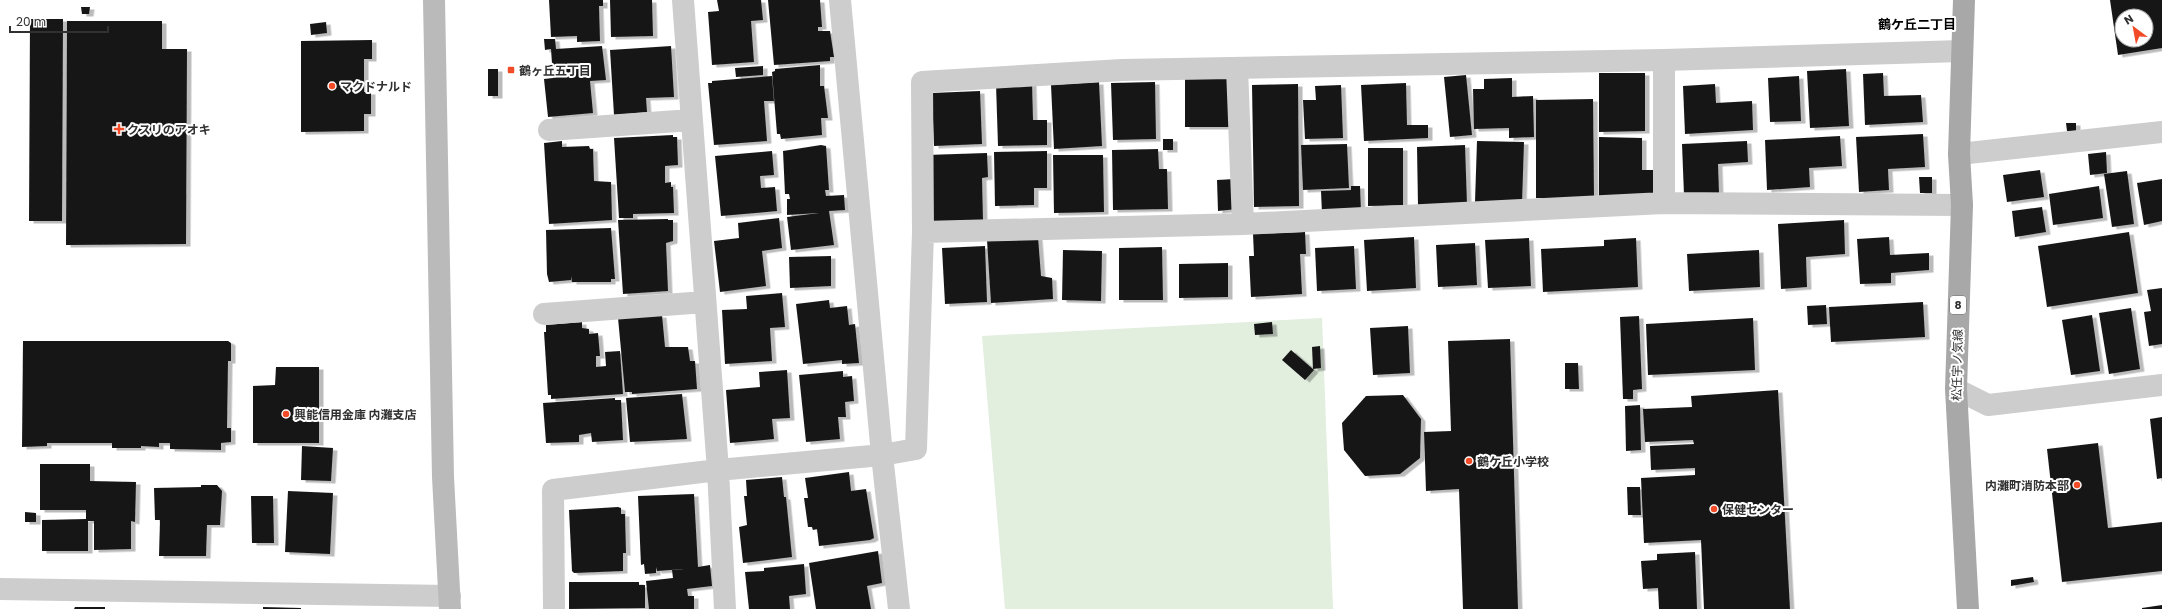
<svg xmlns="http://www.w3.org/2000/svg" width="2162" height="609" viewBox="0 0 2162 609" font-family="Poppins,'Noto Sans JP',sans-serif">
<defs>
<filter id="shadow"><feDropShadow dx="4.5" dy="2.5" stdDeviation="0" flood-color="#0004"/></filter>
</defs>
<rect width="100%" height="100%" fill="#fff"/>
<!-- green -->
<path fill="#e2eede" d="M1322,318L1333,609H1005L982,336Z"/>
<!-- building -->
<path fill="#171717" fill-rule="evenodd" filter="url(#shadow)" d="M549,0H603V6H599L600,41L577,42V36L551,37Z
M610,0H652L653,36L611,37Z
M717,0H761L763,20L751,21L754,62L712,65L708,12L719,11Z
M768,0H820L822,27H818V31H830L834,57H830V61L774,65Z
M2110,0H2162V48L2118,55ZM2122,16H2146V40H2122Z
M81,7H90L89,14H82Z
M30,19H63L62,221H29Z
M67,21H162V49H187L186,244L66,245Z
M326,22L327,33L311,35L310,24Z
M544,39H555L556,49L602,46L606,80L590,81L593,113L548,117L544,79L553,78L551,49L545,50Z
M372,40V59H364V92H371V114H364V131L301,132V41Z
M671,46L674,97L646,98L647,112L614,115L610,50Z
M820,65V86H824L828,118H821L822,135L781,139L780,134H777L772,72L775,71V69Z
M763,66V75L736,77L735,68Z
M488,69H498V96H488Z
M1846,69L1849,126L1810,128L1807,71Z
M1599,73H1645V131L1599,132Z
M1883,73L1884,96L1921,95L1923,122L1865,125L1863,74Z
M1466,75L1472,135L1450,137L1444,77Z
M772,76L774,101H764L767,141L714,145L708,83H712V81Z
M1799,76L1801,121L1770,122L1768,78Z
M1512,78V97L1533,96L1534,137L1509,138V128L1474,129L1473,89H1484V79Z
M1185,79H1234L1233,127H1185Z
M1099,82L1102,146L1054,149L1051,85Z
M1155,82L1156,139L1113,140L1111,83Z
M1032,83L1033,120H1047V145L998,146L996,84Z
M1406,83L1407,125H1428V138L1364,141L1361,85Z
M1298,84L1299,206L1254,207L1252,85Z
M1715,84L1716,103L1752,101L1753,130L1685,134L1683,86Z
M1341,85L1343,138L1305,139L1303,100H1316L1315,86Z
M980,91L982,144L934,146L932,93Z
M1593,99L1594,198H1536V100Z
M2066,123H2076V131H2067Z
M1923,134L1925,167L1888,169L1889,190L1859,192L1856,137Z
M673,135V137H677L678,165L665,166V183L671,182V187H673L674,213L633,214V218H619L614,138Z
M1840,136L1842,166L1809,168L1810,187L1767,190L1765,140Z
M1599,137L1642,138V170H1653V197H1599Z
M1163,139H1173V150H1163Z
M562,141V147L589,146L590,149H593L594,181L611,182L612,220L549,224L544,143Z
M1477,141L1524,142L1522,203L1475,202Z
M1747,141L1748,162L1718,164L1719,193L1684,195L1682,144Z
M1347,144L1349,188L1303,190L1301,145Z
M821,145L826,146L829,190H825L826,196L844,195L845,210L829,211L834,245L791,250L787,217L819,213L787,215V199H790L789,194H785L783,151Z
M1465,145L1467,205L1418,206L1417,147Z
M1368,148H1403V205L1368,206Z
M1158,149L1159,169H1167L1168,209L1113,210L1112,150Z
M772,151L774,175L760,176L761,188L775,187L777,211L721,216L715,156Z
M1047,151V188H1034V205L995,206L994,152Z
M2106,152L2107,173L2090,175L2088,154Z
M987,153L988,177L982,178L983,221L928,222L926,155Z
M1053,155H1103L1104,212L1054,213Z
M2040,170L2044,197L2007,202L2003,175Z
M2127,171L2134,224L2112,227L2104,174Z
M1919,177H1932V193H1920Z
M1235,179L1237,209L1218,211L1217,180Z
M2162,179V221L2144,225L2137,183Z
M1351,186H1360L1361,213L1322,214L1321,191L1351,190Z
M2099,186L2103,218L2053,225L2049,194Z
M2042,207L2046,232L2015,237L2012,211Z
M779,218L782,248L762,251L766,286L720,292L714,241L739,238L738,223Z
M668,219V220H673V241L666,243L668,291L623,294L618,220Z
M1844,220L1845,254L1806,257L1807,287L1781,289L1778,224Z
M611,228L615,279H611V282H572L571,276V280L549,282L547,274L546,230Z
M1305,232L1306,254H1300L1302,294L1251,297L1249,256H1254L1253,234Z
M2129,232L2138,293L2047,307L2038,246Z
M1038,237L1041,276L1052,278L1053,299L991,303L987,240Z
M1414,237L1416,288L1367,291L1364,240Z
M1889,237L1890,255L1929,253V270L1891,273V283L1860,284L1857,239Z
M1529,238L1531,286L1488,288L1485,240Z
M1636,238L1638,287L1543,292L1541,249L1604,246V240Z
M1475,243L1477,285L1438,287L1436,245Z
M985,246L987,302L945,304L942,248Z
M1354,246L1356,289L1317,291L1315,248Z
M1162,247L1163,300H1119V248Z
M1063,250L1102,251L1101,301L1062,300Z
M1759,250L1760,287L1689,291L1687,254Z
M831,256V286L790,288L789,257Z
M1228,263V297L1179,298V264Z
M2162,288V344L2149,346L2144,312L2151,311L2147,290Z
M782,293L785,327L770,328L772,361L725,364L722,310L747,309L746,296Z
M829,300L830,308L847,306L849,325L855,324L859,363L842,364V360L803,364L796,304Z
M1923,302L1925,337L1831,342L1829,307Z
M1826,305L1827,324L1808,325L1807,306Z
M2131,308L2140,369L2109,374L2099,313Z
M662,315L665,347H688L690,361H695L697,389L632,394V392H625L618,318Z
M2092,315L2100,371L2071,375L2062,320Z
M1639,316L1642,389L1633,390V399H1623L1620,317Z
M1753,318L1755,370L1648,375L1646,324Z
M582,322V328L589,329V334L598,333L600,356H596V367L606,366L605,352L620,351L623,394L551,399V395H548L544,332H546V325Z
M1272,322L1273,334L1255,335L1254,324Z
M1408,326L1410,373L1373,375L1370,328Z
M1510,339L1518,609H1463L1459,489L1426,491L1424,432L1451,431L1448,341Z
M228,341L231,343V361H228L227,428H231V442L221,443V450L170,449V443H159V447L141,446V448H112V443H47V446L22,447L23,341Z
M1320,346L1321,368L1313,369L1312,347Z
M1291,350L1314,370L1305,380L1282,360Z
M1565,363H1578L1579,389H1565Z
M276,367H319V443H253V386L275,385Z
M787,370L790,418L772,419L774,439L730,443L726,390L760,387L759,372Z
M843,371V377L852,376L854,401L845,402L846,417H838L840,439L806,442L799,375Z
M1778,390L1790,609H1704L1701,540L1644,543L1641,478L1695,475V468L1651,470L1650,446L1694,444L1693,440L1645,442L1643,409L1692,407L1691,396Z
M682,394L687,439L630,442L626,398Z
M1403,395L1421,419L1420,458L1400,474L1365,476L1344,450L1342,423L1366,396Z
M615,398V400H621L623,440L592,442L591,433L579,435V442L546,443L543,403Z
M1640,405L1641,450L1626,451L1625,406Z
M2162,417V478L2157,479L2150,419Z
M2098,443L2108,528L2162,522V571L2062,582L2047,449Z
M302,446L333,448L331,481L301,480Z
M40,464H90V481L136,482L135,522L131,521V549L94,550V521H88V551H42V520L86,519V510H40Z
M849,472L851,491L866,489L874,538L870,540L819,546L817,529L813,530L812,527H808L804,498H808L805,478Z
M782,477L784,497H786L792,557L743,563L739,527L747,525L744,496H747L746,480Z
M201,485H217L222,491L220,525H207L206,556H159L160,520H155L154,488L201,487Z
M1627,487H1640L1641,515H1628Z
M288,491L333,493L330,554L285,552Z
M694,494L698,567L710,565L712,586L687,589L688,596H694V609H649L646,581L673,578L672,570L684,569L657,571L656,567V573L645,574L644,564L641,565L638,496Z
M251,496H273L274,543H252Z
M618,507L621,508V514H625L626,553H623V571L574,573L572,571L569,510Z
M25,512L36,513V522H25Z
M878,551L882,583L867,586L871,609H816L809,563Z
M1695,552L1697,609H1659L1658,588L1643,589L1641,561L1657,560V554Z
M804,564L806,594L789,596L790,609H749L745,572L764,571V568Z
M2033,577L2034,582L2011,586V580Z
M569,582H639V585H645V608L569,609Z
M2162,605V609H2142V608Z
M75,607H105V609H74Z
M263,607L301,608V609H263Z"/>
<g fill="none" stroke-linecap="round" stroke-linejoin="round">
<!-- street -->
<path stroke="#cdcdcd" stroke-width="22" d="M683,0L718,470L725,609
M840,0L882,455L899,609
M1237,68L1243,224
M549,130L692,120
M1959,154L2162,132
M1664,203V60
M923,232L1243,224L1664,203L1962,205
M544,314L705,302
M1956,389L1988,405L2162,385
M0,589L450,596
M554,609L553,490L718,470L882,455L916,449L923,232L922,82L1122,70L1664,60L1962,51"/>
<!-- secondary -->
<path stroke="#bababa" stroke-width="22" d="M434,0L443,477L450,609"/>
<!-- primary -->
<path stroke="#a8a8a8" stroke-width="22" d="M1964,0L1959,154L1962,205L1956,389L1968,609"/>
</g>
<!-- markers -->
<g fill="#f24b28" stroke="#fff" stroke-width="1.5">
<rect x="507" y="66" width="8" height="8" rx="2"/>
<circle cx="332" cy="86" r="4"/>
<path d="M117 123h4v4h4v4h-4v4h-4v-4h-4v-4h4z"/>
<circle cx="286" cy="414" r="4"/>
<circle cx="1469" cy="461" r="4"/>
<circle cx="2077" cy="485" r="4"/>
<circle cx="1714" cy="509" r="4"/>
</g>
<g text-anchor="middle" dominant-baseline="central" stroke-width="4" stroke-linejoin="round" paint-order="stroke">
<!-- shield labels -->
<rect fill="#fff" stroke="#6e6e6e" stroke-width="1" x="1950" y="296" width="16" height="18" rx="3"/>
<g font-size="11" font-weight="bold" fill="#303030">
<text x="1958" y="305">8</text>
</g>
<!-- poi labels -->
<g font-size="12" font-weight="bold" fill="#303030" stroke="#fff" text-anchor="start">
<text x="519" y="70">鶴ヶ丘五丁目</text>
<text x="340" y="86">マクドナルド</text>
<text x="127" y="129">クスリのアオキ</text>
<text x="294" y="414">興能信用金庫 内灘支店</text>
<text x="1477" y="461">鶴ケ丘小学校</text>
<text x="2069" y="485" text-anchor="end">内灘町消防本部</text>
<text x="1722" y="509">保健センター</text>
</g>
<!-- street labels -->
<g font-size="12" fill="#303030" stroke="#fff">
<text transform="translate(1957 365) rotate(-89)">松任宇ノ気線</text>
</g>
<!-- neighbourhood labels -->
<g font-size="13" font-weight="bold" fill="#000" stroke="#fff">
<text x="1917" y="24">鶴ケ丘二丁目</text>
</g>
</g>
<!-- north arrow -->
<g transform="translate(2134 28) rotate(328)"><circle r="19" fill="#ffffff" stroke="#acacac"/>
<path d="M0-3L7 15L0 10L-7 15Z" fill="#f24b28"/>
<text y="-6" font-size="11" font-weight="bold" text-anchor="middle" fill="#303030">N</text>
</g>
<!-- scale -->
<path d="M10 26v6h98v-6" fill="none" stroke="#303030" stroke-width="2"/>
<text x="16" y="26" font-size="12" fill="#303030" stroke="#ffffff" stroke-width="3" paint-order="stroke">20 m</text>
</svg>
